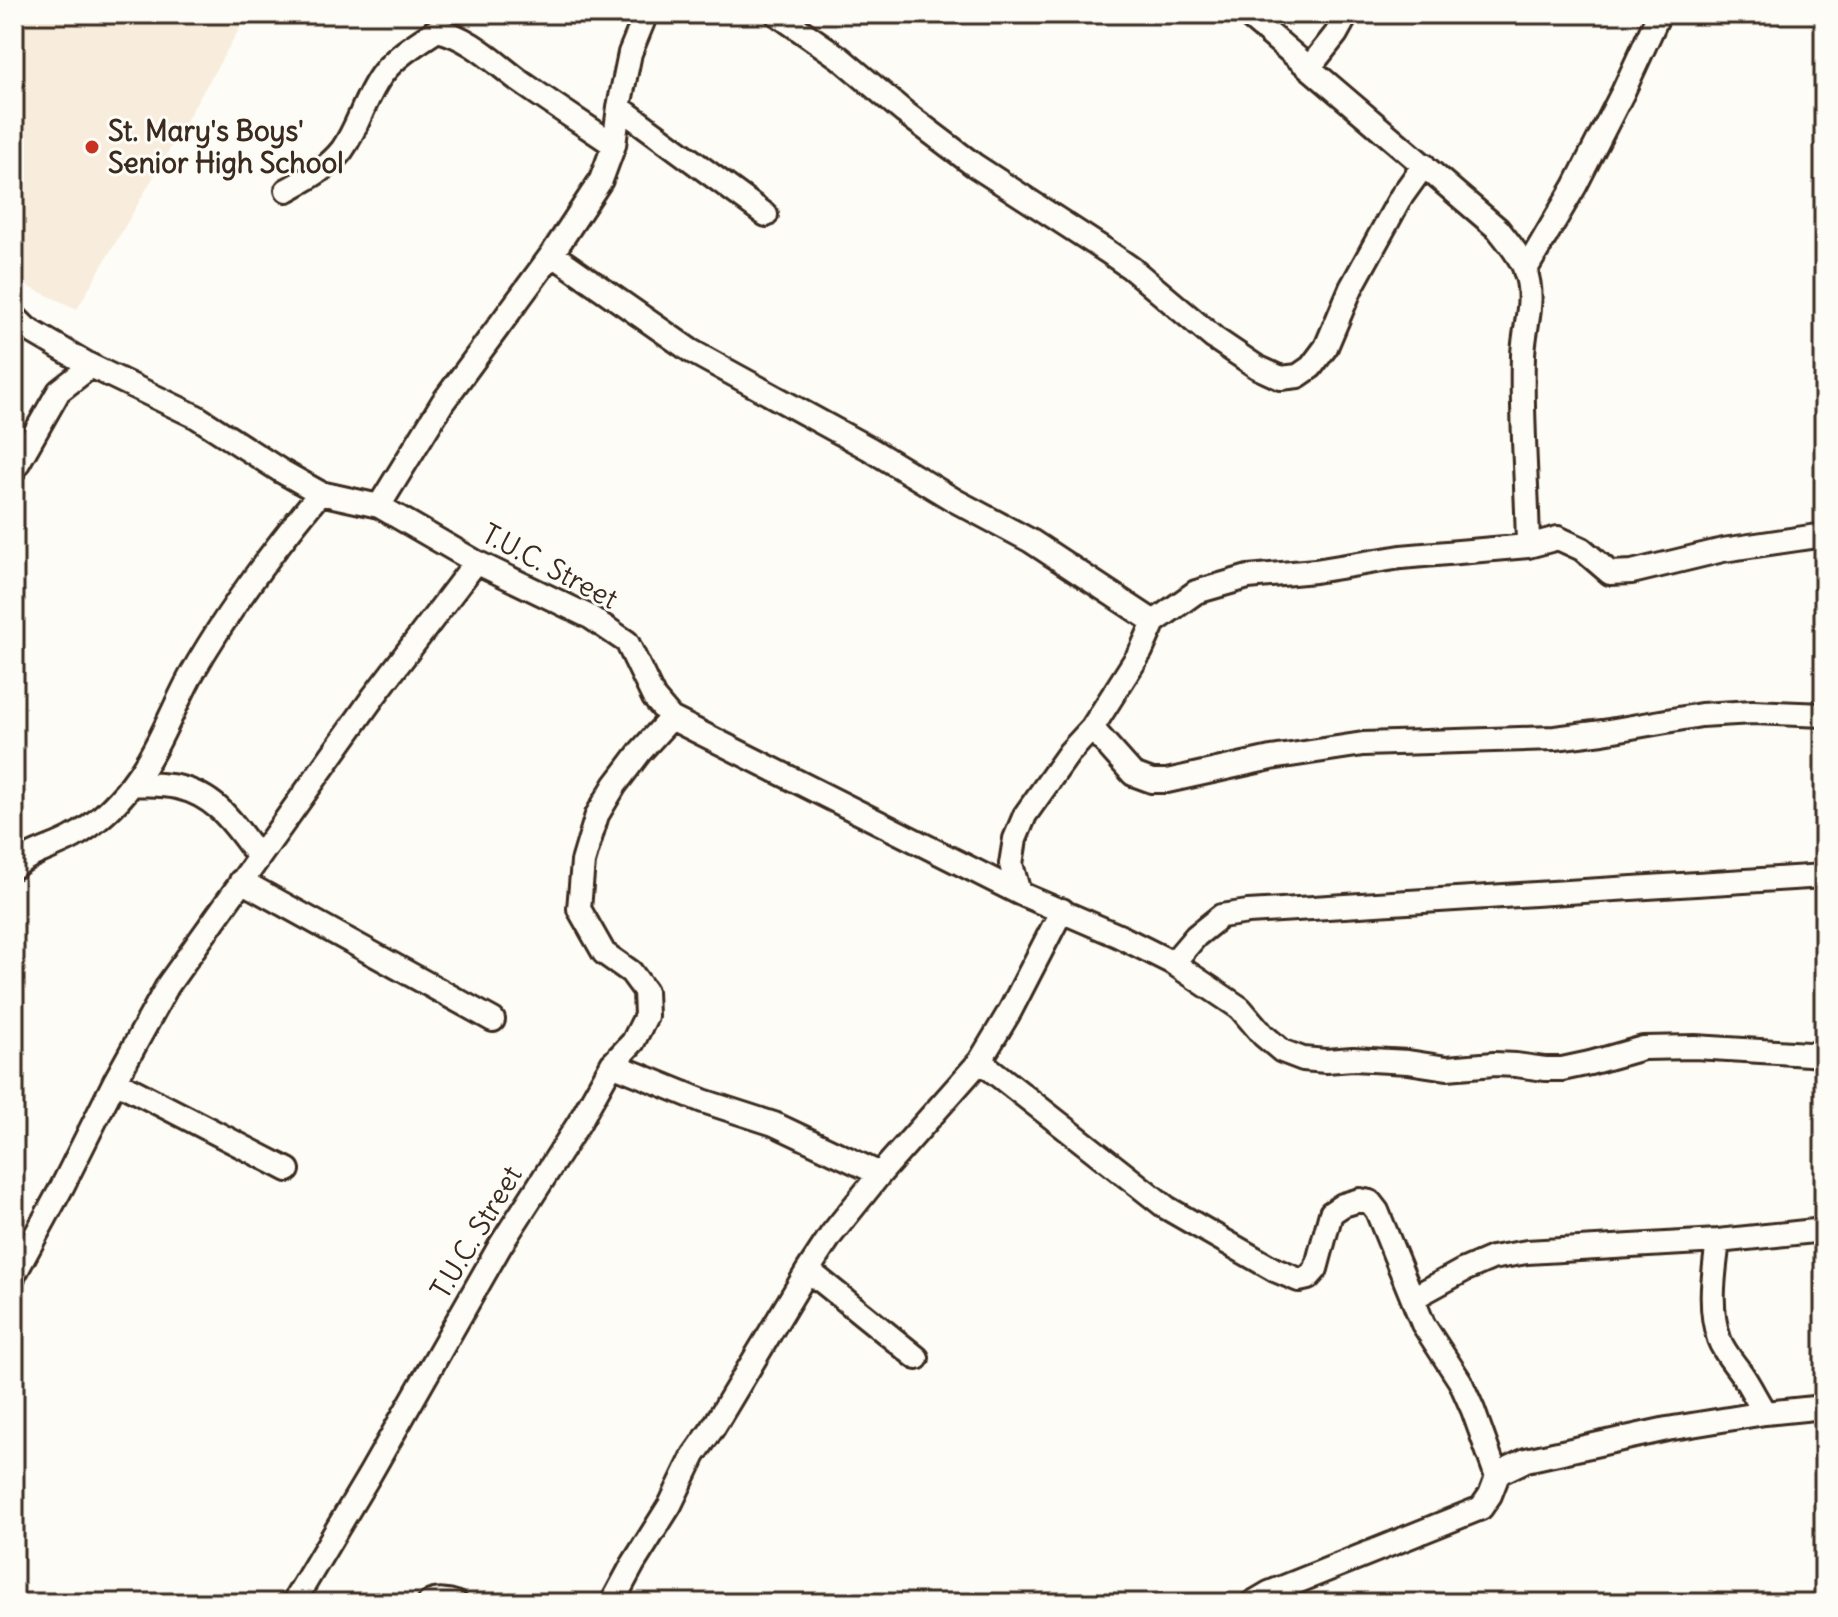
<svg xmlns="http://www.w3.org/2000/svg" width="1838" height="1617" viewBox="0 0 1838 1617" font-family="Delius,sans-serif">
<rect width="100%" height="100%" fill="#fdfcf7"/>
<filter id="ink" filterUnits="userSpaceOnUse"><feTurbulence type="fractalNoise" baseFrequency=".0125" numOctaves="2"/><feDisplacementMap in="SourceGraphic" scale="16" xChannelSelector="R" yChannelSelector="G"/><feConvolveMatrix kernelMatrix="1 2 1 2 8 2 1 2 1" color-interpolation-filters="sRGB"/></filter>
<g filter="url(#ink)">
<!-- built -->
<path fill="#f8eddc" d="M14,14H248L77,309L14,280Z"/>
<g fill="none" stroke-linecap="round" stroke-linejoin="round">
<!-- minor casing -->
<g stroke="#3b2a1e" stroke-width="28">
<path id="minor" d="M777,14L840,58L904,112L974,165L1108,252L1131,268L1214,338L1257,367L1281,378L1298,376L1311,367L1326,347L1351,288L1401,197L1424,165
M1246,14L1498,229C1508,242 1520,255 1525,270C1536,300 1524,326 1523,355C1521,419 1527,482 1528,546
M1309,68L1336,34L1347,14
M619,107L766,215
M287,190C307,179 327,169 342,150C359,126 365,96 383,73C397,55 419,42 437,30C470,37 495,63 521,82C552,104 583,124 614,145
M552,254L691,351L870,449L954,500L1031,541L1154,622
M1525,271L1575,186L1623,92L1659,14
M14,316L26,328L91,366L197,417L281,471L320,493L379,506L476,562L590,617L627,642L654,698L671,718L640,752L615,785L597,815L583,862L579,909L604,953L631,972L645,991L646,1016L633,1042L612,1064L579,1123L500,1246L370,1474L293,1603
M14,470L59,391L91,366
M379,506L443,402L552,254L601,180L614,145L619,107L630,53L646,14
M671,718L1019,893L1119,936L1173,963
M1092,728L1133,774L1152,781H1167L1271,758L1363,744L1555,738L1603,732L1701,715L1753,712L1824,715
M132,784C147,785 163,784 177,787C218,796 235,826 258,856
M14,867C31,852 54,848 73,837C95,825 117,804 132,784C157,752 171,713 190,677C227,611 272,551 320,493
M1824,876L1248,912L1221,916L1196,936L1173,963L1240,1008L1263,1035L1282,1051L1303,1059L1326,1061L1353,1059L1408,1062L1447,1068L1494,1064L1516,1065L1545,1069H1562L1590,1063L1643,1048L1695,1047L1824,1055
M241,881L493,1020
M1019,893L1011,864L1015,839L1025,815L1069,753L1092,728L1141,651L1154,622L1196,592L1248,577L1315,571L1401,557L1528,546L1558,538L1582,549L1610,573L1632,572L1723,550L1824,535
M980,1061L1167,1208L1275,1270L1299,1280L1308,1278L1316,1269L1331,1213L1343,1205L1360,1200L1370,1202L1377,1211L1423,1324L1460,1381L1473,1410L1497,1477
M612,1064L703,1101L774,1124L880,1174
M115,1081L288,1170
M1718,1241C1714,1273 1708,1307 1719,1339C1724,1353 1735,1364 1743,1376C1751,1388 1757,1401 1765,1413
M808,1270L917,1358
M14,1275L63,1185L115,1081L168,985L374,696L476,562
M1413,1298L1464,1270L1492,1258L1527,1252L1718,1241L1824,1230
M429,1603C437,1599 448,1600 456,1603
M612,1603L633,1564L670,1505L694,1455L713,1428L808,1270L831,1235L880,1174L980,1061L1010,1011L1062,910
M1252,1603L1269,1593L1481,1508L1490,1495L1497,1477L1501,1472L1526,1460L1667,1429L1765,1413L1824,1407"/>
</g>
<!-- minor -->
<use href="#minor" stroke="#fdfcf7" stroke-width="22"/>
</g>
</g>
<!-- markers -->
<circle fill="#c8321e" stroke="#fdfcf7" stroke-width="3" cx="92" cy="147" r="8"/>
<g text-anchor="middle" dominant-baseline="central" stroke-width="6" stroke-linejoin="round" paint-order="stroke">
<!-- poi labels -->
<g font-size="28" font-weight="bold" fill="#3b2a1e" stroke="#fdfcf7" text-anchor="start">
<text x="108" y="131">St. Mary's Boys'<tspan x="108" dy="32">Senior High School</tspan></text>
</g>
<!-- street labels -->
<g font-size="28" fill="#3b2a1e" stroke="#fdfcf7">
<text transform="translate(550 566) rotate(28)">T.U.C. Street</text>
<text transform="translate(476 1232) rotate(-59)">T.U.C. Street</text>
</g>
</g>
<!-- margin -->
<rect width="1838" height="1617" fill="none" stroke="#fdfcf7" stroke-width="48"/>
<rect x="24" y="24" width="1790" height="1569" fill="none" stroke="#3b2a1e" stroke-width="3" filter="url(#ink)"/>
</svg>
